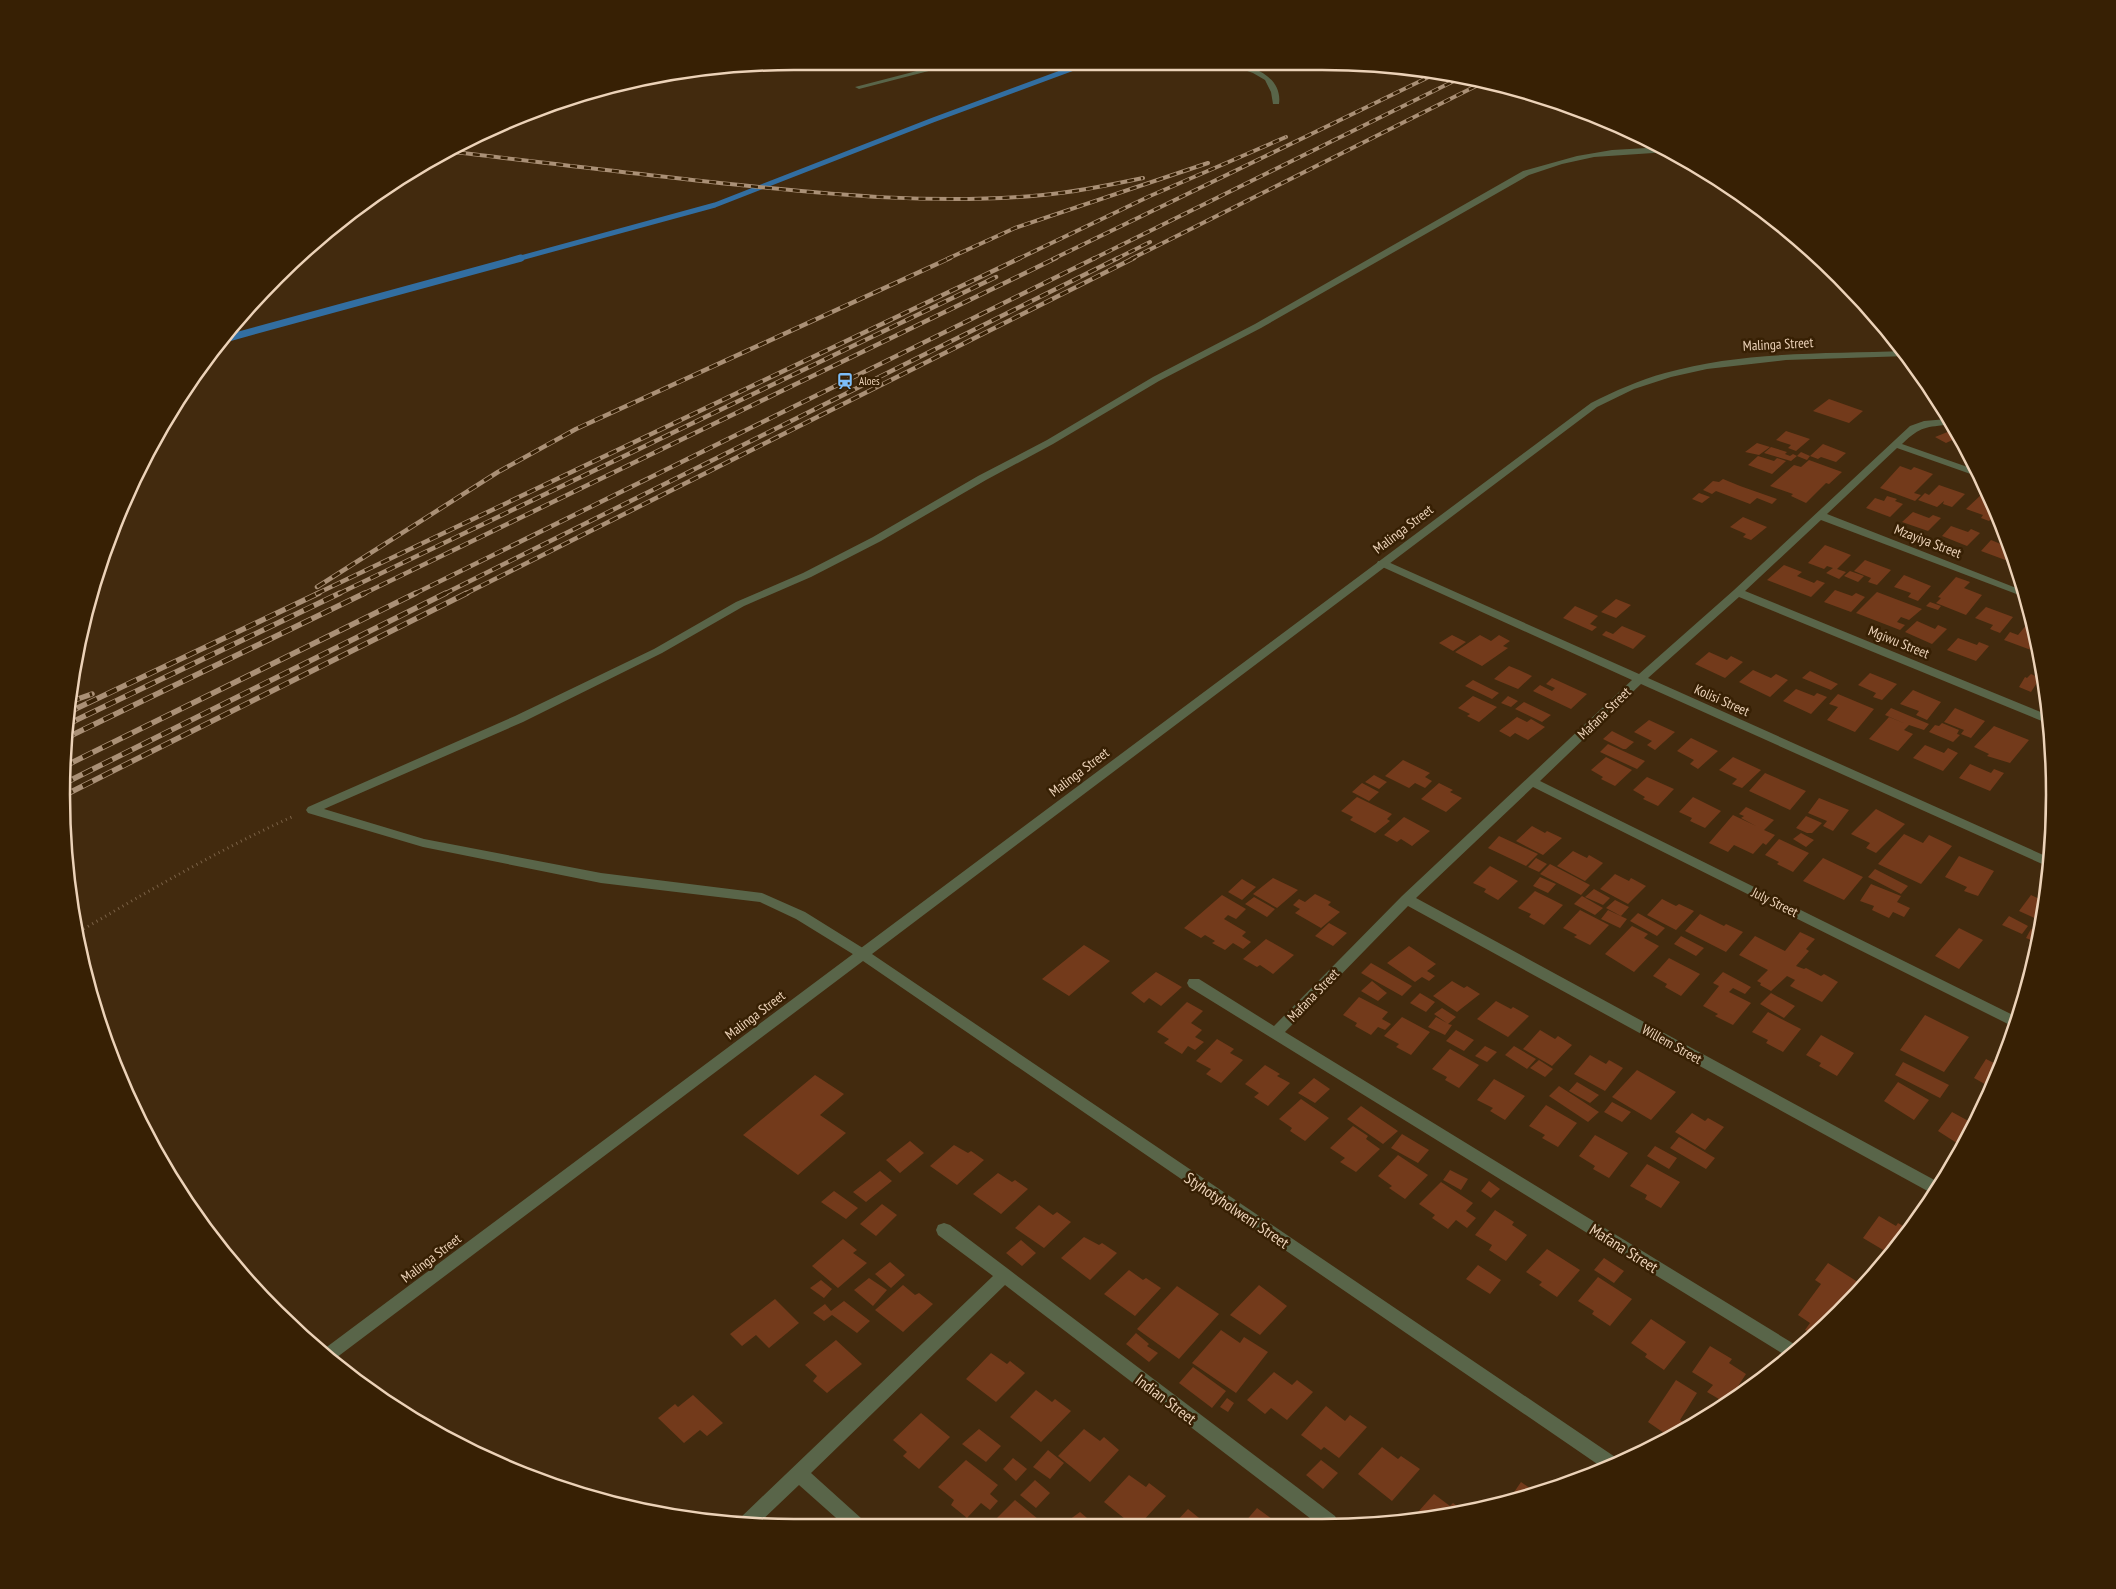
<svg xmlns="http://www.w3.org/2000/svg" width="2116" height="1589" viewBox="0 0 2116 1589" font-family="'PT Sans Narrow',sans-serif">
<rect width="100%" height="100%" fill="#422a0e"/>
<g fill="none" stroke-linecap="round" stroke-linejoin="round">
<!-- stream-far1 -->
<path stroke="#326ea1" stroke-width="5" d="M517,259L715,205L933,120L1082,65"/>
<!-- stream -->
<path stroke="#326ea1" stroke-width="7" d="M221,340L521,258"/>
</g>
<!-- building -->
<path fill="#733a1b" d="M1829,399L1863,411L1849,423L1813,411Z
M1786,431L1810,439L1796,451L1788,448L1791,445L1776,440Z
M1950,431L1959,437L1946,443L1935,437Z
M1757,443L1770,447L1759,455L1745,452Z
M1823,444L1846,453L1836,462L1821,457L1818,459L1810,456Z
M1771,447L1787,452L1785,454L1790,456L1793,454L1797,456L1801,452L1810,456L1807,460L1797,456L1791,461L1764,453Z
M1758,456L1774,461L1777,458L1786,461L1772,474L1748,465Z
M1809,460L1842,472L1829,484L1826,483L1806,503L1791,496L1793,494L1770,486L1794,465L1801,467Z
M1900,466L1911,470L1914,467L1933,474L1914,493L1921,495L1915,501L1880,488Z
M1723,479L1740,486L1777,499L1772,504L1757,498L1750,504L1716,491L1712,494L1703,490L1713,481L1719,482Z
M1939,485L1965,494L1952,507L1943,504L1944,501L1937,507L1918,500L1925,493L1929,495Z
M1699,493L1710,497L1702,503L1692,499Z
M1982,494L1989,497L1996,514L1989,521L1981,518L1983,515L1966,509Z
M1887,496L1897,499L1895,501L1903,504L1890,517L1866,508L1875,498L1884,501Z
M1913,512L1929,518L1933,515L1941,518L1928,531L1902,522Z
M1743,517L1767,527L1751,540L1743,537L1746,534L1730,527Z
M1951,526L1968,532L1971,529L1980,533L1967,546L1942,536Z
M1991,540L2008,547L2012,556L2008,561L1981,551Z
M1825,545L1851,555L1837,569L1846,572L1839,579L1826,573L1833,568L1827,566L1824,569L1808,563Z
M1865,560L1891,570L1877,585L1868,582L1871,578L1854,571Z
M1784,565L1802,572L1797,576L1814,583L1817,580L1825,583L1811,597L1767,580Z
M1850,571L1864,576L1858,582L1844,576Z
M1904,575L1931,586L1918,601L1908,597L1911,593L1894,587Z
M1956,577L1970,582L1964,588L1982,595L1966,615L1936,603L1941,598L1938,597Z
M1835,590L1852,596L1856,593L1865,597L1851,612L1824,602Z
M1877,592L1922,609L1909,620L1901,617L1897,622L1905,625L1900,630L1856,613Z
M1616,599L1631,605L1616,618L1601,612Z
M1930,602L1941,606L1938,610L1926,606Z
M1575,606L1598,616L1590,624L1597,627L1592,631L1563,618Z
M1986,607L2013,617L2000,633L1990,629L1993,625L1975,618Z
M1917,621L1935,629L1938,625L1947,629L1932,644L1905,632Z
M2028,623L2033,625L2037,647L2034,646L2031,650L2004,640L2010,632L2018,635Z
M1622,626L1646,636L1633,649L1602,635L1606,631L1613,634Z
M1452,635L1466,642L1453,651L1439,643Z
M1480,635L1491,641L1499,635L1510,641L1503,646L1508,648L1482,666L1455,652Z
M1958,638L1977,645L1979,642L1989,646L1976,661L1947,650Z
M1709,652L1727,660L1731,656L1743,662L1725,678L1695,664Z
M1509,666L1519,670L1532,676L1518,689L1494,679Z
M1753,670L1771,678L1776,674L1788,680L1770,697L1739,682Z
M1810,671L1838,684L1831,690L1802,678Z
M1870,673L1897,684L1882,700L1873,697L1876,693L1858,685Z
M2031,674L2040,678L2031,692L2019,687L2025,677L2027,678Z
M1552,678L1587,694L1571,709L1533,691L1540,685L1552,691L1555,688L1546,684Z
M1473,680L1499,693L1492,699L1465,686Z
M1796,689L1814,696L1817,693L1827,697L1811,714L1783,701Z
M1913,690L1941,702L1927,720L1916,715L1919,711L1900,704Z
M1838,694L1874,709L1855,732L1827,720L1838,707L1829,704Z
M1473,696L1497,707L1479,722L1467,716L1470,714L1458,708Z
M1508,696L1518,701L1511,707L1501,703Z
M1524,702L1551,715L1542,722L1515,709Z
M1891,708L1929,724L1924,730L1909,725L1904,730L1913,734L1898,751L1869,739L1889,717L1906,724L1885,715Z
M1955,708L1985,721L1971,738L1961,734L1964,730L1944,722Z
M1517,717L1527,722L1531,719L1545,727L1528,740L1515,733L1510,737L1499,731Z
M1649,720L1675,732L1655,750L1647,745L1652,741L1634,732Z
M1942,723L1959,730L1957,734L1960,735L1953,742L1929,732L1935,725L1939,726Z
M1994,726L2029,740L2010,763L1987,756L1989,754L1974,747Z
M1612,731L1634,742L1626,749H1623L1603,739Z
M1691,738L1718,751L1698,769L1690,764L1694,760L1677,751Z
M1608,744L1645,761L1637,769L1600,752Z
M1925,745L1944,753L1948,748L1958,753L1943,771L1913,758Z
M1606,757L1632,770L1615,786L1601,779L1603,777L1591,770Z
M1733,757L1761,770L1742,788L1732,784L1737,779L1719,770Z
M1403,760L1430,773L1425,777L1432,781L1425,788L1415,783L1409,788L1385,776Z
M1970,764L1991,773L1994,769L2004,773L1990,791L1959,778Z
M1765,773L1806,791L1790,810L1749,791Z
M1374,775L1387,782L1379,789L1365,782Z
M1647,777L1674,789L1658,806L1643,799L1645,797L1633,790Z
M1362,783L1379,792L1369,801L1352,792Z
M1439,783L1453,790L1450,792L1462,798L1446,812L1421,799Z
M1357,797L1392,814L1387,819L1390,821L1375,833L1350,820L1353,817L1341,811Z
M1693,797L1721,811L1705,828L1690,821L1692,818L1679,812Z
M1819,798L1849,810L1833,831L1823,826L1827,821L1808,813Z
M1746,807L1774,820L1764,830L1775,835L1766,845L1763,843L1753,854L1734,845L1728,852L1709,843L1733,815L1756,826L1741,818L1744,816L1739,814Z
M1876,809L1905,824L1876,853L1866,848L1870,843L1851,834Z
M1806,816L1822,823L1812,833H1807L1796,828Z
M1404,817L1430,831L1412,846L1401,839L1397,842L1384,835Z
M1532,826L1545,833L1547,831L1562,838L1543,855L1516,841Z
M1801,833L1814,840L1806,847L1793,839Z
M1904,834L1923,843L1929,835L1952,846L1921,884L1878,864Z
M1499,836L1538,854L1526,866L1488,848Z
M1779,839L1809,853L1793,872L1777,864L1779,862L1765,855Z
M1573,851L1587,858L1589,855L1603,863L1585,881L1557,866Z
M1959,856L1994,871L1978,896L1964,891L1967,887L1945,877Z
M1536,858L1547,864L1539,872L1528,867Z
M1823,858L1863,877L1844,900L1803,881Z
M1550,864L1590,885L1581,895L1540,874Z
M1490,866L1518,881L1498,900L1484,892L1486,889L1473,883Z
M1875,869L1908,886L1901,894L1868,877Z
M1615,874L1629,881L1631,878L1646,886L1628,904L1600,889Z
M1540,877L1556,884L1548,893L1533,886Z
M1273,878L1298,890L1277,908L1253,894Z
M1242,879L1256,887L1242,900L1228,892Z
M1871,884L1901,896L1897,902L1910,908L1904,917L1893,912L1889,918L1872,910L1874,906L1860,901Z
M1594,889L1610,898L1603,905L1585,897Z
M1535,891L1563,905L1544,925L1529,917L1531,914L1518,908Z
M1315,894L1331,902L1328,905L1340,912L1321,928L1295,913L1300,909L1293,905L1299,899L1305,902Z
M1222,895L1246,909L1236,919L1228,915L1224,919L1246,932L1242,936L1251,942L1243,949L1233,943L1225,950L1212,943L1215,941L1205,935L1201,938L1184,928Z
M2031,895L2046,902L2041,921L2019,911Z
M1582,896L1603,908L1595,915L1574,904Z
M1254,897L1275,909L1267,917L1245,904Z
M1662,899L1676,906L1679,904L1694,911L1676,930L1647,915Z
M1615,900L1629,907L1621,916L1606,908Z
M1580,910L1609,925L1590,945L1574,937L1577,935L1563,928Z
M1608,910L1627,919L1620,928L1601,919Z
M1638,913L1665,928L1657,936L1630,921Z
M1700,914L1724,926L1726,924L1743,932L1726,952L1685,931Z
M2009,916L2028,926L2022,934L2002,925Z
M1329,923L1347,933L1333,946L1315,936Z
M1632,926L1648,934L1644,938L1659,946L1634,972L1605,954Z
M1959,928L1983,940L1959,969L1935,956Z
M2031,929L2039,932L2036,942L2026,938Z
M1800,932L1815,939L1806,949L1809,951L1796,966L1804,969L1806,968L1821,976L1824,974L1838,982L1822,1002L1790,986L1795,980L1787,976L1771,991L1760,985L1761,983L1757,981L1768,970L1739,955L1755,936L1785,951Z
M1681,936L1704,948L1696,956L1674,944Z
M1266,939L1294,955L1273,974L1260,965L1257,967L1243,959Z
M1084,945L1110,961L1069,996L1042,979Z
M1409,946L1436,964L1427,971L1435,976L1429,981L1422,977L1415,982L1387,963Z
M1669,958L1700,974L1681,996L1665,987L1667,984L1653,976Z
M1371,963L1412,986L1402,996L1361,973Z
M1156,972L1182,987L1161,1006L1149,998L1144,1003L1131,993Z
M1723,972L1751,987L1745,994L1733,988L1729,992L1751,1003L1733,1025L1715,1016L1718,1014L1703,1006L1719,986L1713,983Z
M1372,981L1387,993L1378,1001L1361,991Z
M1452,981L1464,988L1467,986L1480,994L1457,1012L1433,996Z
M1420,993L1435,1002L1426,1012L1410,1003Z
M1771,993L1795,1006L1784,1018L1760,1004Z
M1359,997L1388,1012L1382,1019L1391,1024L1385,1030L1378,1027L1371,1035L1355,1026L1357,1023L1343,1015Z
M1496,1001L1511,1009L1513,1007L1529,1016L1508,1037L1477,1019Z
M1187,1002L1203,1011L1191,1023L1202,1030L1195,1037L1204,1042L1195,1050L1188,1046L1182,1054L1164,1043L1169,1039L1157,1032Z
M1442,1008L1456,1017L1448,1024L1452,1025L1445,1035L1428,1027L1436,1017L1447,1023L1434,1014Z
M1768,1012L1801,1029L1783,1052L1766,1043L1768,1040L1752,1032Z
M1925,1015L1969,1037L1944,1072L1900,1050Z
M1402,1017L1430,1032L1411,1055L1396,1047L1399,1044L1384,1036Z
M1456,1030L1474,1040L1464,1051L1446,1041Z
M1540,1030L1555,1039L1558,1036L1572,1045L1552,1066L1523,1049Z
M1821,1035L1854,1053L1837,1076L1819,1066L1821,1063L1806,1055Z
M1217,1039L1234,1049L1230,1053L1243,1060L1221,1083L1206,1074L1211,1069L1196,1061Z
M1485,1046L1497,1052L1487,1062L1475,1056Z
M1514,1046L1536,1059L1527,1069L1505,1055Z
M1450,1049L1479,1065L1459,1088L1445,1080L1447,1077L1432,1069Z
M1590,1055L1606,1064L1609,1060L1623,1068L1605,1091L1574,1074Z
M1986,1059L2000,1066L1990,1087L1974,1078Z
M1539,1060L1553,1069L1545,1077L1530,1068Z
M1903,1062L1949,1085L1940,1098L1895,1075Z
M1265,1065L1280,1074L1277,1076L1290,1083L1268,1106L1254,1097L1259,1093L1245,1084Z
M1637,1070L1676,1092L1651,1120L1612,1097Z
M815,1075L844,1094L820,1115L846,1133L798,1175L743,1135Z
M1314,1078L1330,1089L1315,1103L1298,1093Z
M1494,1079L1525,1096L1505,1120L1490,1111L1493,1108L1477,1100Z
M1577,1082L1599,1095L1590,1103L1569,1091Z
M1898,1082L1929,1100L1914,1120L1884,1101Z
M1559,1086L1599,1112L1588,1122L1549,1096Z
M1301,1099L1329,1118L1305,1141L1290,1131L1292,1128L1279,1119Z
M1612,1102L1631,1112L1622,1122L1604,1112Z
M1546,1105L1577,1123L1558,1147L1542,1138L1545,1135L1529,1126Z
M1361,1106L1398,1131L1383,1144L1347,1119Z
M1952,1112L1974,1124L1963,1147L1938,1131Z
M1692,1113L1705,1121L1708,1118L1724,1127L1705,1150L1675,1132Z
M1353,1126L1368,1136L1366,1139L1380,1149L1356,1172L1340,1162L1345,1158L1330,1148Z
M1402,1134L1429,1150L1418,1163L1391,1148Z
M1595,1135L1628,1153L1609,1178L1593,1169L1595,1166L1579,1156Z
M1679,1137L1715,1158L1706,1169L1670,1148Z
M910,1141L924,1153L900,1173L886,1160Z
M954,1145L968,1153L971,1151L984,1160L957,1185L930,1166Z
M1655,1146L1677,1158L1669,1169L1647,1156Z
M1398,1155L1428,1175L1405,1199L1389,1188L1392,1186L1378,1176Z
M1647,1164L1680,1182L1661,1208L1645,1199L1647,1195L1630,1186Z
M1450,1170L1468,1179L1461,1190L1443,1180Z
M880,1171L892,1181L866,1202L853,1192Z
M998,1173L1012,1182L1015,1180L1028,1189L1001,1214L973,1194Z
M1489,1181L1500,1189L1491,1198L1481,1191Z
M1441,1182L1473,1203L1466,1211L1476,1218L1467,1228L1456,1220L1448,1229L1432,1218L1435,1215L1419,1204Z
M834,1191L858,1208L846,1219L821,1202Z
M882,1204L897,1215L876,1236L860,1224Z
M1039,1205L1053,1215L1057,1212L1071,1222L1044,1248L1015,1228Z
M1495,1210L1514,1222L1512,1225L1527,1235L1506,1261L1489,1250L1492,1245L1475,1235Z
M1879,1216L1896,1226L1898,1223L1908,1229L1890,1254L1863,1238Z
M1084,1237L1099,1245L1102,1243L1117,1253L1090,1280L1061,1258Z
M843,1239L857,1250L853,1253L867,1263L838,1288L812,1266Z
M1021,1240L1036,1253L1022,1266L1006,1253Z
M1547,1249L1580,1270L1557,1297L1539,1285L1542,1282L1526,1272Z
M1604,1258L1624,1271L1614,1283L1594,1270Z
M890,1262L905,1275L891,1288L875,1274Z
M1828,1263L1864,1286L1813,1334L1805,1330L1810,1323L1798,1315L1821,1284L1815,1280Z
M1478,1265L1501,1280L1490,1294L1466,1279Z
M1129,1270L1143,1280L1146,1278L1161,1288L1135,1316L1104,1294Z
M1598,1277L1632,1299L1610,1326L1592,1314L1594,1311L1578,1301Z
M869,1278L887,1290L873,1306L854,1290Z
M821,1280L832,1289L824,1298L810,1288Z
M903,1285L915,1295L919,1293L933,1304L903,1332L875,1310Z
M1259,1285L1287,1306L1260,1335L1230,1315Z
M1177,1286L1219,1314L1179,1359L1137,1329Z
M775,1299L799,1323L769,1348L756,1335L742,1346L730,1334Z
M844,1301L870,1321L857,1333L832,1315L824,1321L813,1313L825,1304L831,1311Z
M1651,1319L1686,1342L1664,1370L1645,1357L1647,1354L1631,1343Z
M1221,1330L1240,1343L1244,1337L1268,1352L1236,1393L1192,1363Z
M1136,1333L1149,1344L1147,1346L1158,1353L1149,1362L1126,1344Z
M836,1340L862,1364L827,1393L813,1381L817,1376L805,1365Z
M1710,1346L1732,1359L1729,1363L1746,1374L1731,1397L1724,1402L1707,1392L1713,1385L1692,1372Z
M991,1353L1007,1364L1010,1361L1025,1373L996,1402L966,1379Z
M1766,1365L1775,1370L1760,1381L1757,1379Z
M1193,1367L1226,1391L1212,1408L1179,1383Z
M1274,1372L1292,1385L1297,1380L1313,1392L1287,1420L1271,1408L1265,1414L1247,1400Z
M1676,1380L1697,1393L1680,1420L1686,1424L1667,1435L1648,1422Z
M1036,1390L1052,1402L1055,1399L1071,1411L1041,1442L1010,1417Z
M693,1395L723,1423L707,1436L700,1430L684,1443L658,1418L675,1404L678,1407Z
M1227,1398L1234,1403L1228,1412L1220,1407Z
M1326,1406L1345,1421L1350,1415L1367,1427L1339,1458L1324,1447L1321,1450L1301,1435Z
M921,1413L950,1437L919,1469L903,1456L907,1452L893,1440Z
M979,1429L1001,1446L986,1462L962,1444Z
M1084,1429L1100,1441L1104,1437L1119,1450L1090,1482L1058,1456Z
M1382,1447L1398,1459L1401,1456L1420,1469L1392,1501L1358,1474Z
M1048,1450L1064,1463L1050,1479L1033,1467Z
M1013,1458L1027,1469L1016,1481L1003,1469Z
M966,1460L998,1485L990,1494L998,1501L990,1510L981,1503L967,1518L951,1505L954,1500L938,1487Z
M1321,1460L1338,1473L1323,1489L1306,1475Z
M1129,1475L1146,1487L1149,1483L1166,1496L1141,1523H1130L1104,1502Z
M1035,1480L1050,1493L1036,1508L1020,1495Z
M1521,1482L1538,1494L1506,1504Z
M1434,1494L1450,1506L1453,1503L1465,1512L1410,1521Z
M1015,1500L1044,1524H991Z
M1257,1508L1276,1522L1244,1523Z
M1188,1509L1204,1522L1207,1518L1213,1523H1175Z
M1080,1512L1094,1524H1065L1069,1520Z"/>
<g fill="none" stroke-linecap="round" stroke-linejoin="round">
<!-- path -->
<path stroke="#7b6247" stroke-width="3" stroke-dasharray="1 4" stroke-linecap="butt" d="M75,934C147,892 218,850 294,816"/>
<!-- service -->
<path fill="#596549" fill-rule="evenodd" d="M1227,64C1250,63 1283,76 1279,104H1273L1271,92L1265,80L1253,73Z
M936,66H948L859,89L855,87Z
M1647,148L1661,149L1668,152L1594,157L1562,164L1529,175L1261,328L1159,381L1053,444L986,480L881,541L811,577L744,606L662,653L523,722L324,809L424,839L601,873L762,893L805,912L866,950L868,953L866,956H856L796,919L760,902L601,883L423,847L308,813L306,810L308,807L515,716L654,649L736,602L803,573L873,537L978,476L1047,440L1153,377L1255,324L1523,171L1577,156L1612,150Z"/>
<!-- minor -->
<path fill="#596549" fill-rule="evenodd" d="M1947,419L1951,424C1925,428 1922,425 1902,444L1979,471L1982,478L1897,448L1827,514L2024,591L2027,598L1821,520L1745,591L2048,715L2049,724L1739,597L1648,678L2050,858L2049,867L1641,684L1540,781L2019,1018L2016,1028L1533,787L1416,898L1940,1183L1933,1194L1408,906L1285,1032L1799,1347L1788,1357L1189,987L1187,983L1189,979H1199L1274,1026L1402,896L1632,680L1378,565L1377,563L1378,561H1386L1639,674L1734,590L1910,426L1924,421Z
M944,1223L950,1225L1335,1516L1338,1522H1315L1005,1285L811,1473L862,1519L865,1525H844L799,1485L756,1526L736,1524L738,1520L993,1276L938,1235L936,1230L938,1225Z"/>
<!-- tertiary -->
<path fill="#596549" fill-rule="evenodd" d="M1905,351L1908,356L1786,360L1707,369L1671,377L1634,389L1597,407L872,954L1621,1461L1606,1470L863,961L332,1361L320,1352L1591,403C1615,391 1639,380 1665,373C1742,351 1826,354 1905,351Z"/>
<!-- rail-far2 casing -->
<g stroke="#aa9076" stroke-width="4">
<path id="rail-far2" d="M445,151C540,162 635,174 730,184C834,195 938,205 1043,195C1076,192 1110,185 1143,178
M947,259L1015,228L1208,163
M1018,259L1150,196L1286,137
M1053,259L1435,74
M1093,259L1460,78
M1116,259L1150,242
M1131,259L1484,82"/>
</g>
<!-- rail-far1 casing -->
<g stroke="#aa9076" stroke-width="4.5">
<path id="rail-far1" d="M317,587L498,472L576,429L950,258
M316,594L1020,258
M338,594L996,277
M363,594L1056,258
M414,594L1095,258
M444,594L1118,258
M465,594L1134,258"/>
</g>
<!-- rail casing -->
<g stroke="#aa9076" stroke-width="5.5">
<path id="rail" d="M69,702L92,694
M67,713L319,593
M66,725L340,593
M64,739L365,593
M63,767L416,593
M63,784L446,593
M63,796L467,593"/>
</g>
<!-- rail-far2 -->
<use href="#rail-far2" stroke="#372004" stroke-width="2.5" stroke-dasharray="7" stroke-linecap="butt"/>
<!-- rail-far1 -->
<use href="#rail-far1" stroke="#372004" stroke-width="3" stroke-dasharray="9" stroke-linecap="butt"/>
<!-- rail -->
<use href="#rail" stroke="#372004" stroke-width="4" stroke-dasharray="11" stroke-linecap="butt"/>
</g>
<!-- icons -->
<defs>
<g id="station-bare" transform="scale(1.35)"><path d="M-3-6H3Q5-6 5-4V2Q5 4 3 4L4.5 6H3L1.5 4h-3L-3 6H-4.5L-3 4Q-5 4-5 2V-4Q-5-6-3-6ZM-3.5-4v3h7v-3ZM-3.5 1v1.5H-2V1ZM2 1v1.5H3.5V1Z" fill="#7dbef9" stroke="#372004" stroke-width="2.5" paint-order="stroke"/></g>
</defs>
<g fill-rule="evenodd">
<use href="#station-bare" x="845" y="381"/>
</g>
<g text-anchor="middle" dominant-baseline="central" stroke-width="5" stroke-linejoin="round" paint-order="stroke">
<!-- far-poi labels -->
<g font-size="11" fill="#ecd2b8" stroke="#372004" text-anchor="start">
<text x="859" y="381">Aloes</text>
</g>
<!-- street labels -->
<g font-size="14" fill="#ecd2b8" stroke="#372004">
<text transform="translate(1778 344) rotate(-3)">Malinga Street</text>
<text transform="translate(1403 529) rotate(-37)">Malinga Street</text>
<text transform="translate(1928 541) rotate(21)">Mzayiya Street</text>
<text transform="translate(1899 642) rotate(22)">Mgiwu Street</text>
<text transform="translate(1722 700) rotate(24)">Kolisi Street</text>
<text transform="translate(1604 713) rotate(-44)">Mafana Street</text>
<text transform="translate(1079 772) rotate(-37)">Malinga Street</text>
<text transform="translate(1775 902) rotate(26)">July Street</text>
<text transform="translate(1313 995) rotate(-46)">Mafana Street</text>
<text transform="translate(755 1015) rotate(-37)">Malinga Street</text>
<text transform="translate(1672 1044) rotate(29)">Willem Street</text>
<text transform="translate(431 1258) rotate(-37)">Malinga Street</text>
</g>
<!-- near-street labels -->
<g font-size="16" fill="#ecd2b8" stroke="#372004">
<text transform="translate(1237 1210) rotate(34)">Styhotyholweni Street</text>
<text transform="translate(1624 1248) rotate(32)">Mafana Street</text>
<text transform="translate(1166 1399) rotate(37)">Indian Street</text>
</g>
</g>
<!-- crop -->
<path d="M0 0H2116V1589H0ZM794 70H1322A724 724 0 0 1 2046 794V795A724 724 0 0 1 1322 1519H794A724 724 0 0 1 70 795V794A724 724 0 0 1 794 70Z" fill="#372004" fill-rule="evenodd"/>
<path fill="none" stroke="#ecd2b8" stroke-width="2.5" d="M794 70H1322A724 724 0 0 1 2046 794V795A724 724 0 0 1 1322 1519H794A724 724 0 0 1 70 795V794A724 724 0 0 1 794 70Z"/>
</svg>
